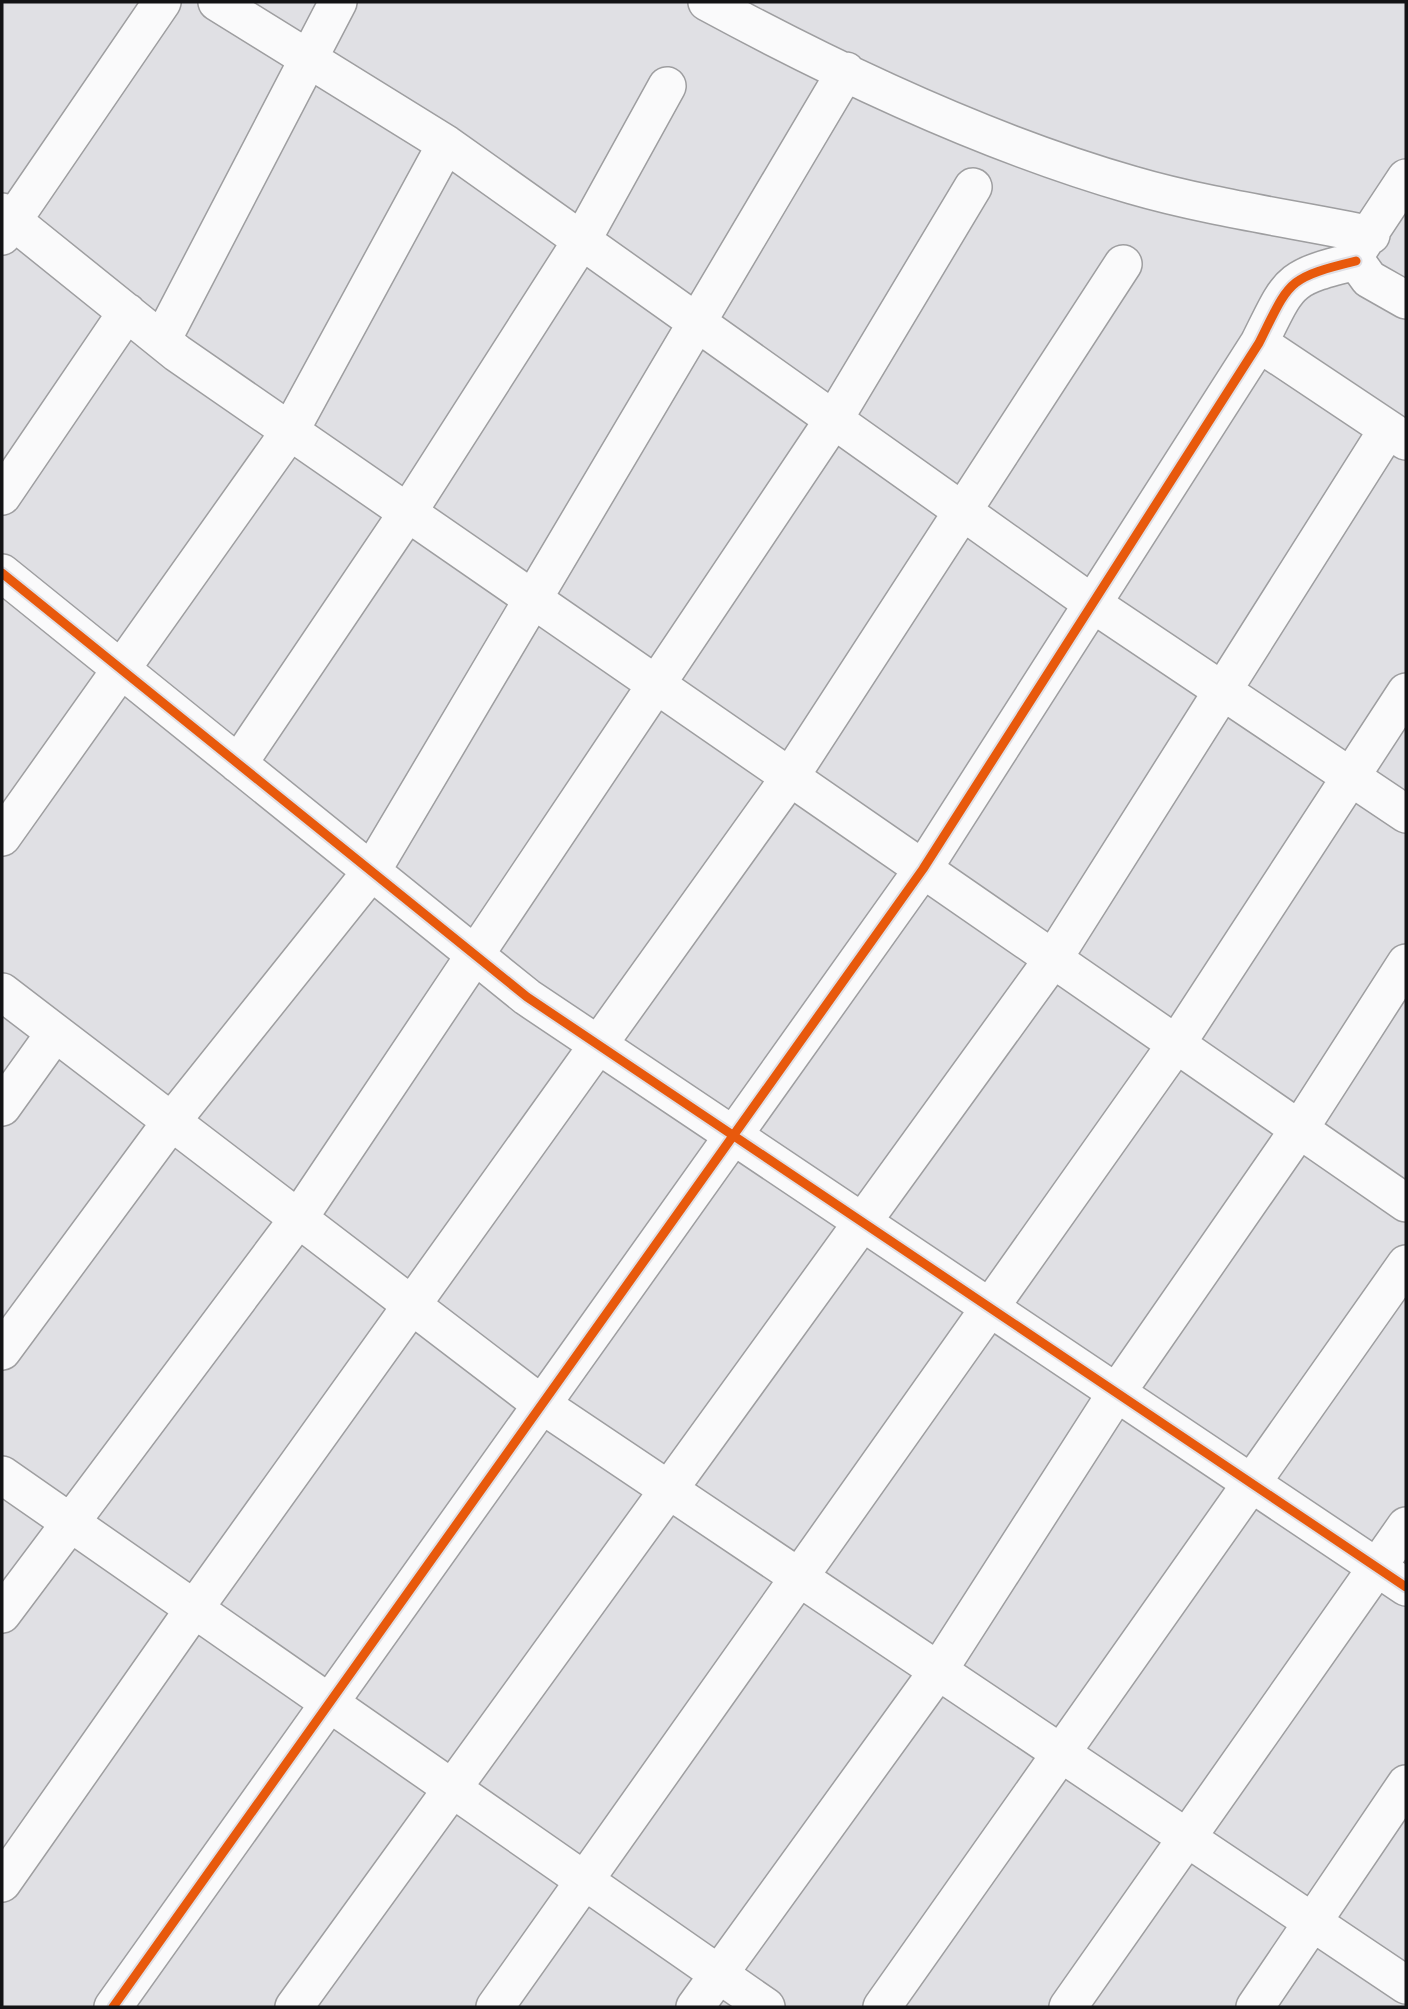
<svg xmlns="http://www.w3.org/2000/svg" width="1408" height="2009" viewBox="0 0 1408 2009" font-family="'Archivo Narrow',sans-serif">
<rect width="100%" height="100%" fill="#e0e0e4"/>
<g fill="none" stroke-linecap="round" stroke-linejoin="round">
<!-- minor casing -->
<g stroke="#9e9ea0" stroke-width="40">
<path id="minor" d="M217,2L446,144L1093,604L1406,814
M707,2C840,74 986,143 1132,185C1207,207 1294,219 1371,235
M1406,178L1359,249L1356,261L1369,279L1406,300
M2,212L177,353L1406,1203
M2,236L162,2
M162,340L338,2
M1259,343L1406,441
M2,496L127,312
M2,573L527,997L1406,1587
M238,764L408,512L582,240L667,86
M2,837L290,431L446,144
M2,992L541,1404L1406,1985
M2,1107L55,1033
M2,1351L171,1122L371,872L846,71
M2,1475L766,2007
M2,1614L298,1219L834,419L973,187
M2,1883L194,1609L790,777L1123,264
M113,2007L923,869L1259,343C1290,281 1286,278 1356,261
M294,2007L1053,959L1388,429
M495,2007L1177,1043L1406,692
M695,2007L938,1671L1117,1392L1300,1128L1406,963
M882,2007L1406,1264
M1068,2007L1406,1526
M1255,2007L1406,1784"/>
</g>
<!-- minor -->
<use href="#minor" stroke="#fafafb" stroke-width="37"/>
<!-- cycleway casing -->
<g stroke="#dfdfe5" stroke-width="13">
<path id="cycleway" d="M2,573L527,997L1406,1587
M113,2007L923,869L1259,343C1290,281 1286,278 1356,261"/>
</g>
<!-- cycleway -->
<use href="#cycleway" stroke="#e8590c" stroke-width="9"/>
</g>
<!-- border -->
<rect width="1408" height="2009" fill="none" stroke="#131315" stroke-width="7"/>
</svg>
